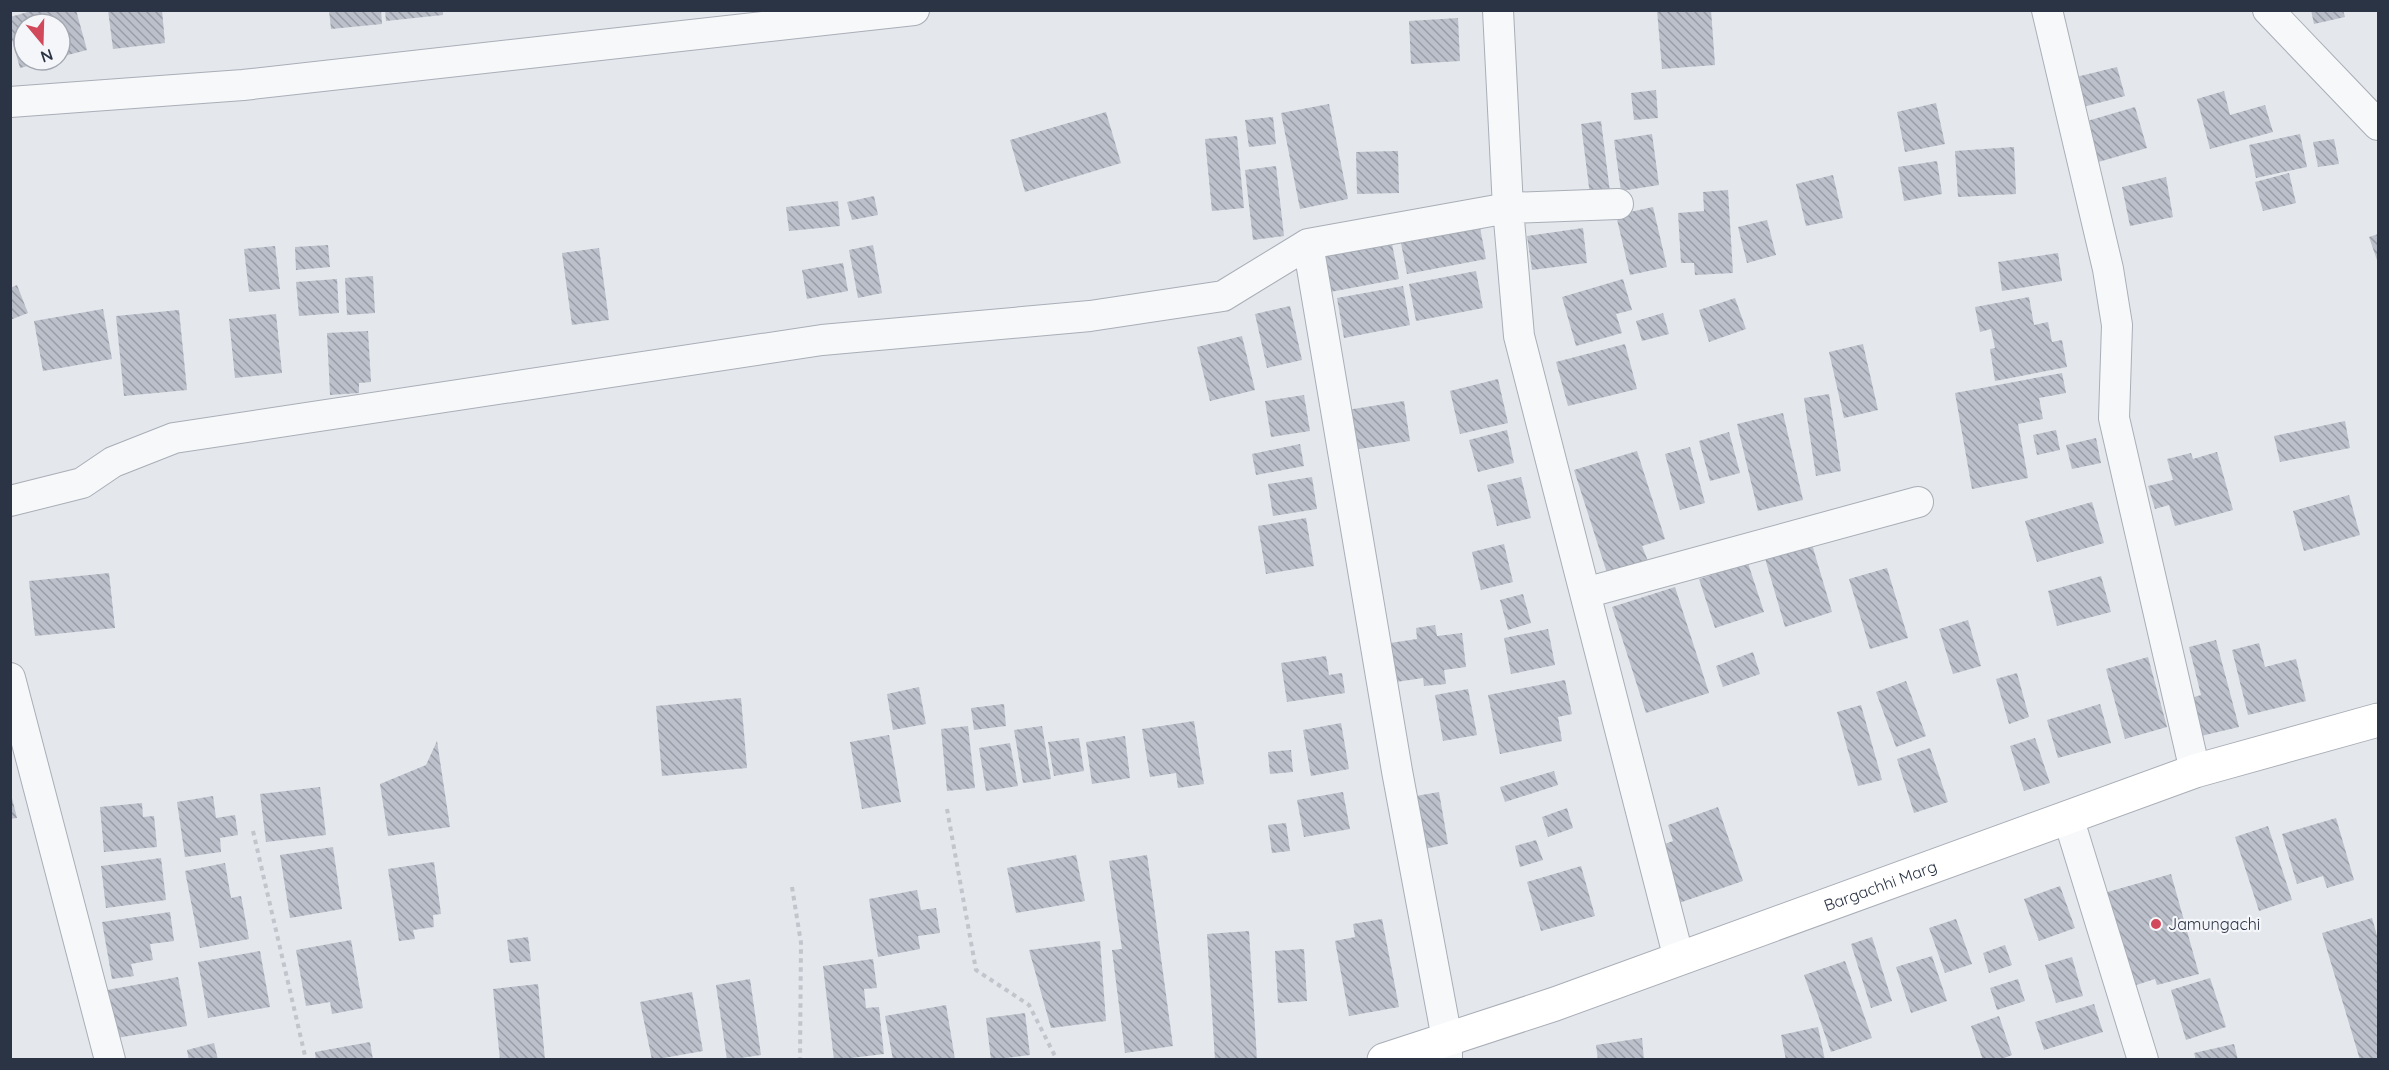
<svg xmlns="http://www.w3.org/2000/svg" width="2389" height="1070" viewBox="0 0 2389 1070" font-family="Quicksand,sans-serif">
<defs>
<pattern id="building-back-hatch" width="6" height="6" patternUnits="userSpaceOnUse" patternTransform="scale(1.5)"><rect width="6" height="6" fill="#bbc0ca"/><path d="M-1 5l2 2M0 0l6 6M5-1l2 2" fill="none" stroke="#989da6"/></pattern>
</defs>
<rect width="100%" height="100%" fill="#e4e7ec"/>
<!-- building -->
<path fill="url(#building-back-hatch)" d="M35,10H76L87,50L60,57V24H24V60L47,61L20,68L10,33V17Z
M108,10H162L165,43L113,49Z
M329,10H381L382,24L331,29Z
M385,10H443V15L386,21Z
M1657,10H1711L1715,65L1662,69Z
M2311,10H2343L2345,17L2314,24Z
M1458,18L1460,61L1411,64L1409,21Z
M2117,67L2125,96L2079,108L2072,78Z
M1656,90L1658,118L1634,120L1631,93Z
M2224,91L2230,115L2265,105L2273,132L2210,149L2197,99Z
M1936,103L1945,144L1905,152L1897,112Z
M1329,104L1348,199L1300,209L1281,113Z
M2135,107L2147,148L2088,165L2077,124Z
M1106,112L1121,163L1025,192L1010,140Z
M1273,117L1276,144L1249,147L1245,120Z
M1601,121L1610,192L1590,195L1581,124Z
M1652,134L1659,185L1621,191L1614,140Z
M2300,134L2307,167L2256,178L2249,145Z
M1237,136L1244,208L1212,211L1205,139Z
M2334,139L2339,164L2318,167L2313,142Z
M2014,147L2016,194L1958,197L1955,151Z
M1398,151L1399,193L1357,194L1356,152Z
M1937,161L1942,194L1904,201L1898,167Z
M1276,166L1284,236L1253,240L1245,170Z
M2289,173L2296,203L2263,211L2255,182Z
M1833,175L1843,218L1806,226L1796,184Z
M2166,177L2173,217L2130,226L2122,187Z
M1728,190L1733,273L1695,275L1694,263H1681L1678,213L1704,211L1703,192Z
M874,196L878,215L852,220L847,202Z
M838,201L840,226L789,231L786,207Z
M1653,207L1667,267L1630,275L1616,215Z
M1478,217L1486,259L1407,274L1399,233Z
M1767,220L1776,255L1747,263L1738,227Z
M1583,228L1587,263L1532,270L1527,236Z
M1390,234L1399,279L1325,293L1317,248Z
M2378,234V263L2369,237Z
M328,245L330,267L296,270L295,247Z
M873,245L882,293L858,298L849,250Z
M275,246L280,289L249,292L244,249Z
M599,248L609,320L572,325L562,253Z
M2058,253L2062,281L2002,291L1998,262Z
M843,263L848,291L807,299L802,270Z
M1476,271L1483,308L1416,321L1409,284Z
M373,276L375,313L347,315L345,278Z
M337,279L339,313L299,316L296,282Z
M1623,279L1632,310L1616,314L1622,333L1576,346L1562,297Z
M17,285L28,313L10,320V288Z
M1403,286L1410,325L1344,338L1337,298Z
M2029,297L2034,325L2048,322L2052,342L2062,340L2067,367L1995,381L1990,349L1995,348L1991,329L1980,332L1975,307Z
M1735,298L1746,329L1709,342L1699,310Z
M1290,306L1302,360L1267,368L1255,314Z
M103,309L112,359L43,371L34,321Z
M179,310L187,390L124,396L116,316Z
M1663,313L1669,334L1642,341L1636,321Z
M276,314L282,373L235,378L229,319Z
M368,331L371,382L359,383V393L330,395L327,333Z
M1242,336L1255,390L1210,401L1197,347Z
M1625,344L1637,389L1568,406L1556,362Z
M1863,344L1878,410L1844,418L1829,352Z
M2062,373L2066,393L2039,398L2043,419L2018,424L2028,478L1972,489L1955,393Z
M1498,379L1508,423L1460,434L1450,391Z
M1829,394L1841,471L1816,476L1804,398Z
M1304,395L1310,431L1271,437L1265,401Z
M1404,401L1410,441L1353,450L1347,410Z
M1783,413L1803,500L1758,511L1737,424Z
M2345,421L2350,448L2280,462L2274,436Z
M1507,430L1514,463L1478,472L1469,440Z
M2056,430L2060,450L2037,455L2033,435Z
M1729,432L1740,473L1710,481L1699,441Z
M2096,438L2101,463L2072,469L2066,445Z
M1300,444L1304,466L1256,475L1252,454Z
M1690,447L1705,503L1680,510L1665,454Z
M1637,451L1665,539L1642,546L1648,561L1607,573L1574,470Z
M2217,452L2233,510L2175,526L2169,505L2155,509L2148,486L2173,480L2167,459L2191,453L2193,459Z
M1312,477L1317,509L1273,516L1268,484Z
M1521,477L1531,518L1497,526L1487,485Z
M2349,495L2360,535L2304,551L2293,511Z
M2092,502L2104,543L2037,562L2025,521Z
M1306,518L1314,566L1266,574L1258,526Z
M1811,541L1832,612L1785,627L1764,555Z
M1504,544L1513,582L1481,590L1472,552Z
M1748,563L1764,612L1715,628L1699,579Z
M1887,568L1908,638L1870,649L1849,579Z
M109,573L115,628L35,636L29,581Z
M2101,576L2111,612L2057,626L2048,591Z
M1675,587L1709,693L1646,713L1612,607Z
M1523,594L1531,623L1508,630L1500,600Z
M1968,620L1981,666L1953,674L1939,629Z
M1435,625L1437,636L1462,633L1466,667L1444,670L1446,684L1424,686L1423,678L1396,682L1390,643L1417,639L1416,628Z
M1548,629L1555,665L1511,674L1504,638Z
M2216,640L2239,727L2201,736L2191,698L2201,695L2189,647Z
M2259,643L2265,667L2296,659L2306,701L2248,715L2232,650Z
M1753,652L1760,674L1723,687L1716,666Z
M1326,656L1329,675L1342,673L1345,693L1287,702L1281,663Z
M2148,657L2167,727L2125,739L2106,669Z
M2017,673L2029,717L2009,724L1996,679Z
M1565,680L1572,714L1558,717L1562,741L1500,754L1488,695Z
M1906,681L1926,736L1896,747L1876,692Z
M919,687L926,724L893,730L887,694Z
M1468,689L1477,735L1443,741L1435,695Z
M741,698L747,768L662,776L656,706Z
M1004,704L1006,726L974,730L971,708Z
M2100,704L2111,743L2058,758L2047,720Z
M1861,705L1882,780L1858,786L1837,712Z
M1194,721L1204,784L1178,788L1176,773L1150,777L1142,729Z
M1341,723L1349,769L1311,776L1303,730Z
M968,726L975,788L947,791L941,729Z
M1042,726L1051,779L1023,783L1014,730Z
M889,735L901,802L862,809L850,742Z
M1125,736L1130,778L1092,784L1086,742Z
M1079,738L1084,771L1054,776L1048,742Z
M2035,738L2050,783L2024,791L2010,746Z
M437,741L450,827L388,836L380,784L426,765Z
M1010,743L1018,786L986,791L979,748Z
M1930,748L1948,802L1914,813L1897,759Z
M1291,750L1293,772L1270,774L1268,752Z
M1554,771L1558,785L1505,802L1500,787Z
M320,787L326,835L266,842L260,794Z
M10,790L17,818L10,819Z
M1343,792L1350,829L1304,837L1297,800Z
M1439,792L1448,844L1420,850L1410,797Z
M213,796L216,818L235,815L238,835L220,838L221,852L185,857L177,802Z
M142,803L143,817L154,816L157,847L104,852L100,807Z
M1718,807L1743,881L1679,903L1659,846L1673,841L1668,825Z
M1567,808L1573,828L1548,837L1542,817Z
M2336,818L2354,880L2327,888L2323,876L2297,884L2282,834Z
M1286,823L1290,851L1272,853L1268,825Z
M2268,826L2292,900L2259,911L2235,837Z
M1536,840L1543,860L1520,867L1515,846Z
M333,847L342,909L290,918L280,855Z
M1076,855L1085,901L1016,913L1007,868Z
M1147,855L1173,1046L1125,1053L1112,950L1122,949L1109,861Z
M161,858L166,900L106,908L101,866Z
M434,862L441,914L433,915L434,927L413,930L415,939L399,941L388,869Z
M225,863L231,898L241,896L249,939L200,948L185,871Z
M1581,866L1595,916L1541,931L1527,882Z
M2171,874L2199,974L2157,985L2155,979L2130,987L2104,893Z
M2060,886L2075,928L2039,941L2024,899Z
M917,890L921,910L936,908L940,933L918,936L920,949L878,957L869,899Z
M170,912L174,941L150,944L153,960L131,964L134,976L112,979L102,922Z
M2372,918L2378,939V1060H2360L2322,933Z
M1382,919L1399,1007L1349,1016L1335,941L1355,937L1353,924Z
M1956,919L1972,964L1945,973L1929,928Z
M1249,931L1257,1060H1215L1207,934Z
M528,937L531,961L510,963L507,940Z
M1872,937L1892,1001L1871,1008L1851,944Z
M351,940L363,1008L332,1014L330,1002L306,1006L296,950Z
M1100,941L1106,1021L1051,1028L1029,950Z
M2005,945L2012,965L1989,973L1983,953Z
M1304,949L1307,1001L1278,1003L1275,951Z
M260,951L270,1007L208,1018L198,962Z
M1932,956L1947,1001L1911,1013L1896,967Z
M2072,957L2083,996L2056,1003L2045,965Z
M873,959L877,988L864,989L866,1008L879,1007L884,1054L834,1060L823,966Z
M1845,961L1872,1038L1831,1052L1804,975Z
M178,977L187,1026L111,1039L102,991Z
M2210,978L2226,1027L2186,1040L2171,990Z
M750,979L761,1055L727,1060L716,985Z
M2018,979L2025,1001L1997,1010L1990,988Z
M538,984L545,1060H500L493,989Z
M692,992L703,1051L652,1060L640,1002Z
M2094,1004L2103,1032L2044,1050L2035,1022Z
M946,1005L955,1059L893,1060L885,1016Z
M1025,1013L1030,1055L991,1060L986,1018Z
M1999,1016L2012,1055L1999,1060H1983L1971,1026Z
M1818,1027L1825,1060H1786L1781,1035Z
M1642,1038L1644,1060H1598L1596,1045Z
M370,1042L373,1060H316L315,1052Z
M214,1043L218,1060H189L187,1050Z
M2234,1044L2238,1060H2196L2194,1053Z"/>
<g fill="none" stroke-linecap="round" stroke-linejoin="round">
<!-- street casing -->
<g stroke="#a9aeb7" stroke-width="32">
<path id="street" d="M1498,10L1508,208L1519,336L1679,959
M2047,10L2108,269L2117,325L2114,418L2195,771
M2268,10L2378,125
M10,102L243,85L914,10
M1308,244L1397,771L1447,1039V1060
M10,501L82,483L113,462L174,438L822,340L1090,316L1223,296L1308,244L1508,208L1618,204
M1585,593L1918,502
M10,678L110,1060
M2068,817L2143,1060"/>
</g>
<!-- secondary casing -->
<g stroke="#a9aeb7" stroke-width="35">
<g id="secondary">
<path id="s1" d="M1384,1060L1555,1004L2195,771L2378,720"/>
</g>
</g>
<!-- path -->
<path stroke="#c2c5cb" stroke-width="4" stroke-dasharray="4.5 4.5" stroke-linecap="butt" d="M947,809L976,970L1029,1005L1057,1060
M253,831L306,1060
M792,887L801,943L800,1060"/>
<!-- street -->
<use href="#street" stroke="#f7f8fa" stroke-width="30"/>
<!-- secondary -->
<use href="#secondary" stroke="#fff" stroke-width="33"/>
</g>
<!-- markers -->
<circle fill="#d1495b" stroke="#f4f6f9" stroke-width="2" cx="2156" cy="924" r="6"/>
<g text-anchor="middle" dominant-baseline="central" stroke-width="4.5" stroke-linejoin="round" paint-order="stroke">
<!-- street labels -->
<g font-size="16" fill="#2b3445" stroke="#f4f6f9">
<text stroke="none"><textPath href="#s1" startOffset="526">Bargachhi Marg</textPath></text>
</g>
<!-- poi labels -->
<g font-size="16" fill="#2b3445" stroke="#f4f6f9" text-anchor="start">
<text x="2168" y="924">Jamungachi</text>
</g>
</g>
<!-- border -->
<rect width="2389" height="1070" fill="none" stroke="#2b3445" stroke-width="24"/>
<!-- north arrow -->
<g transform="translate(42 42) rotate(161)"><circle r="28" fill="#f4f6f9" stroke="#a4a8b1" stroke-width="1.5"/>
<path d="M0-4.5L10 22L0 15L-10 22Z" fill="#d1495b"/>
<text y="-9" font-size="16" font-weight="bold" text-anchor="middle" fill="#2b3445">N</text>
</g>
</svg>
